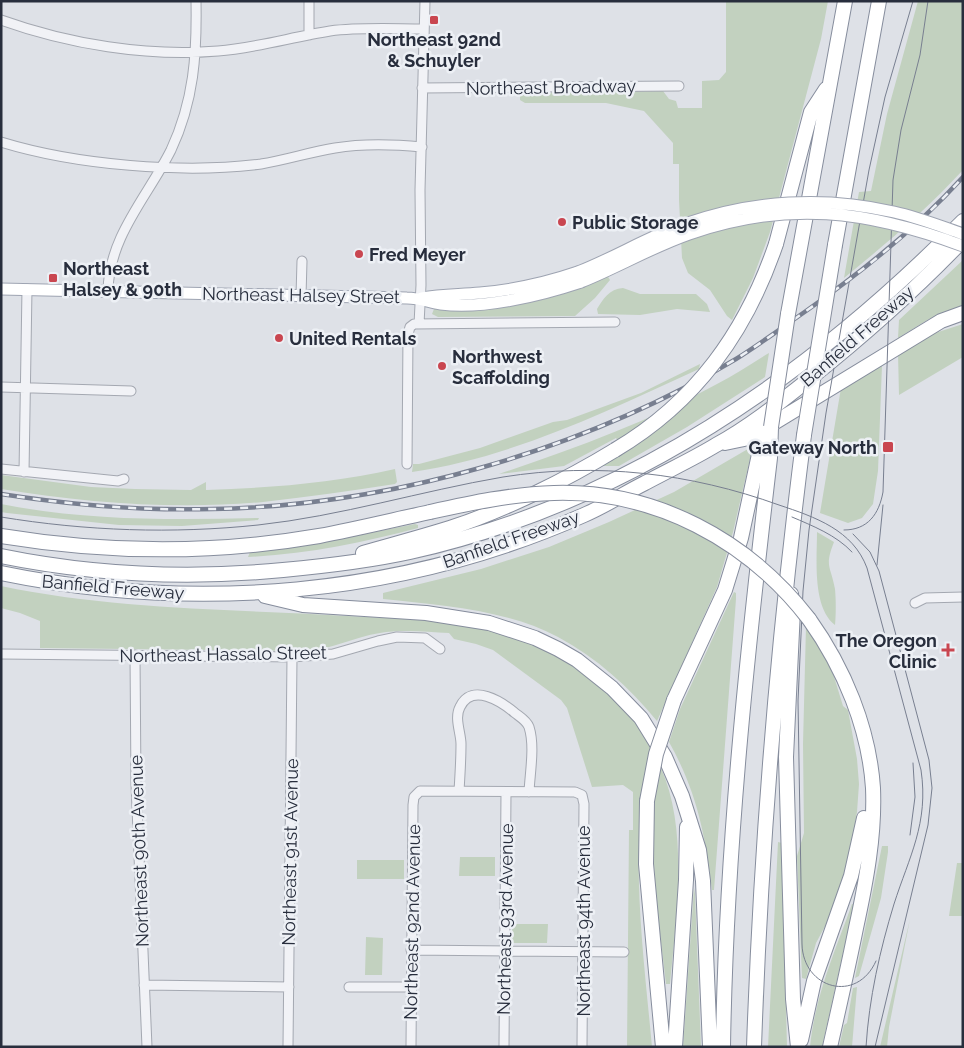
<svg xmlns="http://www.w3.org/2000/svg" width="964" height="1048" viewBox="0 0 964 1048" font-family="Raleway,sans-serif">
<rect width="100%" height="100%" fill="#dee1e7"/>
<!-- green -->
<path fill="#c2d1bf" d="M726,1H828L821,39L770,232L753,278L732,320L727,316L710,290L688,273L682,258L679,200V164H673V143L644,111L606,103H525L520,100V93L663,91L669,99L676,101L678,108H702V81L719,80L726,72Z
M918,1H963V170C926,210 886,244 844,278L859,192L871,191L887,114Z
M963,260V305L929,319L898,338L899,320Z
M607,275L610,280L595,298L575,316L438,317L432,314L434,309L454,308Z
M623,288L640,294H696L707,304L710,312L677,309L640,315L598,314L597,309C603,299 609,289 623,288Z
M963,324V357L899,395L898,353L932,334Z
M769,353L765,377L687,427L619,466H600L625,451L616,438L564,466L499,474C573,449 648,422 717,384C735,375 752,363 769,353Z
M700,364L699,369C607,411 514,457 412,472L413,464H419L480,448L553,422L567,420L641,393Z
M882,365L878,471L873,504L862,518L848,523L820,513L841,388Z
M753,446L733,532L717,587L657,721C629,687 597,658 558,637C508,610 440,605 383,599V593L481,569L549,547L609,522L674,492Z
M395,469L397,482L395,484C351,491 307,497 263,502C176,510 87,503 1,489V475L91,487L135,489L191,490L206,482V490C270,488 333,483 395,469Z
M1,504C86,521 173,520 259,518L258,520L182,526L119,525L7,513L1,512Z
M415,524L418,525V528C362,543 307,554 248,557L250,552L330,541Z
M817,532L834,542C824,567 831,566 835,589C836,600 836,614 835,625C812,607 817,559 817,532Z
M1,586C115,610 232,609 347,616C414,620 485,619 546,650C590,672 624,705 653,744C647,769 641,793 640,819C635,895 645,971 652,1047H627L629,830H633V792L623,785L592,787L567,708L561,700L493,650L476,644L454,639L449,633C427,632 402,629 380,633C354,637 333,649 306,651L40,648V621L20,613L1,608Z
M734,592L736,593V599L714,890H712C705,834 697,792 669,742L680,709Z
M806,626L821,645L832,670L843,706L848,710L857,759L859,784L857,812L851,850L842,881L831,915L816,943L806,979L802,978L797,856L804,833L803,744Z
M659,768H661C689,831 676,918 670,984H666C658,913 646,840 659,768Z
M778,842L782,843L787,1047H768Z
M882,846H888V852L881,898L859,976L855,978Z
M460,857H495V876H459Z
M357,860H404V879H357Z
M957,863H963V916H949Z
M694,888L695,894L701,1047H683Z
M852,904H854L822,1047H810C815,996 835,951 852,904Z
M910,919L889,1027L887,1047H880Z
M512,924H548L547,943H512Z
M366,937L383,938L382,975H365Z
M857,987L852,1047H839L844,1025L847,1023L853,988Z"/>
<g fill="none" stroke-linecap="round" stroke-linejoin="round">
<!-- minor casing -->
<g stroke="#a4a8b1" stroke-width="11">
<path id="minor" d="M1,20C68,44 147,57 218,51C256,48 292,37 330,31C361,27 393,29 424,29
M309,35V1
M422,88L679,86
M1,142C76,165 183,174 261,164C286,160 310,152 335,148C364,143 392,144 422,147
M108,291C109,236 148,196 171,150C194,101 197,54 196,1
M301,296L302,261
M419,324L421,285L420,190L425,1
M1,387L131,391
M407,464L408,334L410,327L414,324L615,322
M1,469L118,481L124,479
M24,472L27,289
M915,603L925,598L963,597
M1,654L292,657L333,654L378,641L397,637L425,638L440,649
M135,655L136,784L147,1047
M459,791C460,775 461,760 461,744C461,733 454,718 460,707C472,682 502,702 515,713C520,717 527,721 529,727C535,746 530,772 529,792
M411,950L624,952
M144,985L289,987
M349,987H411
M288,1047L292,657
M411,1047L413,805L414,797L420,791L575,792L582,795L584,804L582,1047
M504,1047L506,792"/>
</g>
<!-- major casing -->
<g stroke="#9ea4b2" stroke-width="13">
<path id="major" d="M1,289L407,298C419,298 429,302 441,304C482,310 542,295 581,282
M422,298C442,294 460,295 480,293C514,290 546,283 578,272"/>
</g>
<!-- highway casing -->
<g stroke="#868d9d" stroke-width="16">
<path id="highway" d="M776,244L811,112L826,89
M835,245L879,1
M788,314L845,1
M725,443L749,438L941,321L963,313
M1,536C105,553 215,554 319,536C356,529 393,520 430,512
M363,553C392,545 421,537 450,528C505,510 566,480 615,450
M1,556C94,575 189,579 283,570C326,566 369,561 410,552C625,504 810,376 963,221
M1,573C195,613 402,596 584,515C605,506 625,493 645,483C669,470 693,459 716,445C749,427 779,403 808,380C862,337 915,290 963,240
M791,594L793,610L786,757L793,999L798,1047
M265,596L303,605L426,613L489,623L535,638L558,649L577,660L612,688L641,718L665,757L682,796L699,850L703,881L710,1047
M809,619C844,668 869,728 873,788C875,835 866,882 856,928C848,968 839,1007 830,1047
M674,700L725,590L741,538L761,445L770,429
M647,801L646,864L663,1047
M801,1040L814,981L851,876L864,818
M675,1047L686,880L687,827
M723,1047C726,850 747,653 770,458L771,427
M754,1047C761,842 778,638 804,435"/>
</g>
<!-- minor -->
<use href="#minor" stroke="#f1f2f6" stroke-width="9"/>
<!-- major -->
<use href="#major" stroke="#fff" stroke-width="11"/>
<!-- highway -->
<use href="#highway" stroke="#fff" stroke-width="14"/>
<!-- tram -->
<path stroke="#787f90" stroke-width="1" d="M1,517C86,531 173,534 258,525C341,516 421,491 503,477C597,462 690,473 779,505C815,517 853,530 867,568L921,770C929,823 909,857 894,904C880,950 869,998 866,1047
M792,517C813,526 836,535 852,552
M844,530C868,530 879,514 883,492L893,180L901,130L920,55L928,1
M853,534L870,552L879,571L929,760L932,788L928,825L875,1047
M877,565L883,505
M910,835L915,797L913,763
M876,961C857,1004 803,989 802,944L798,701L803,591L809,530L826,413L869,170L885,97L913,1"/>
<!-- rail casing -->
<g stroke="#787f90" stroke-width="4.5">
<path id="rail" d="M1,494C71,505 141,511 212,509C389,506 584,450 736,359C760,344 783,327 806,311C863,271 916,229 963,177"/>
</g>
<!-- rail -->
<use href="#rail" stroke="#edf0f5" stroke-width="2.5" stroke-dasharray="8" stroke-linecap="butt"/>
<!-- major-bridge casing -->
<g stroke="#9ea4b2" stroke-width="13" stroke-linecap="butt">
<path id="major-bridge" d="M578,272C614,258 648,237 685,224C752,200 825,196 894,212C917,217 940,226 963,234
M581,282C618,267 652,247 689,234C787,200 867,210 963,246"/>
</g>
<!-- highway-bridge casing -->
<g stroke="#868d9d" stroke-width="16" stroke-linecap="butt">
<path id="highway-bridge" d="M771,427L788,314
M804,435L835,245
M615,450C696,402 746,332 776,244
M430,512C471,503 512,494 554,493C655,490 748,540 809,619
M647,801L656,754L674,700"/>
</g>
<!-- major-bridge -->
<use href="#major-bridge" stroke="#fff" stroke-width="11"/>
<!-- highway-bridge -->
<use href="#highway-bridge" stroke="#fff" stroke-width="14"/>
</g>
<!-- markers -->
<g fill="#c94650" stroke="#edf0f5" stroke-width="2">
<rect x="429" y="15" width="10" height="10" rx="2.5"/>
<circle cx="562" cy="222" r="5"/>
<circle cx="359" cy="254" r="5"/>
<rect x="48" y="273" width="10" height="10" rx="2.5"/>
<circle cx="279" cy="338" r="5"/>
<circle cx="442" cy="366" r="5"/>
<rect x="882" y="441" width="12" height="12" rx="2.5"/>
<path d="M945.5 642.5h5v5h5v5h-5v5h-5v-5h-5v-5h5z"/>
</g>
<g text-anchor="middle" dominant-baseline="central" stroke-width="5" stroke-linejoin="round" paint-order="stroke">
<!-- poi labels -->
<g font-size="18" font-weight="bold" fill="#282e3d" stroke="#edf0f5" text-anchor="start">
<text x="434" y="39" text-anchor="middle">Northeast 92nd<tspan x="434" dy="21">&amp; Schuyler</tspan></text>
<text x="572" y="222">Public Storage</text>
<text x="369" y="254">Fred Meyer</text>
<text x="63" y="268">Northeast<tspan x="63" dy="21">Halsey &amp; 90th</tspan></text>
<text x="289" y="338">United Rentals</text>
<text x="452" y="356">Northwest<tspan x="452" dy="21">Scaffolding</tspan></text>
<text x="877" y="447" text-anchor="end">Gateway North</text>
<text x="937" y="640" text-anchor="end">The Oregon<tspan x="937" dy="21">Clinic</tspan></text>
</g>
<!-- street labels -->
<g font-size="18" fill="#282e3d" stroke="#edf0f5">
<text transform="translate(551 87) rotate(-1)">Northeast Broadway</text>
<text transform="translate(301 295) rotate(1)">Northeast Halsey Street</text>
<text transform="translate(857 336) rotate(-41)">Banfield Freeway</text>
<text transform="translate(511 539) rotate(-19)">Banfield Freeway</text>
<text transform="translate(113 587) rotate(5)">Banfield Freeway</text>
<text transform="translate(223 654) rotate(-1)">Northeast Hassalo Street</text>
<text transform="translate(139 851) rotate(-92)">Northeast 90th Avenue</text>
<text transform="translate(290 852) rotate(-89)">Northeast 91st Avenue</text>
<text transform="translate(505 919) rotate(-89)">Northeast 93rd Avenue</text>
<text transform="translate(583 921) rotate(-90)">Northeast 94th Avenue</text>
<text transform="translate(412 922) rotate(-89)">Northeast 92nd Avenue</text>
</g>
</g>
<!-- border -->
<rect width="964" height="1048" fill="none" stroke="#282e3d" stroke-width="5"/>
</svg>
